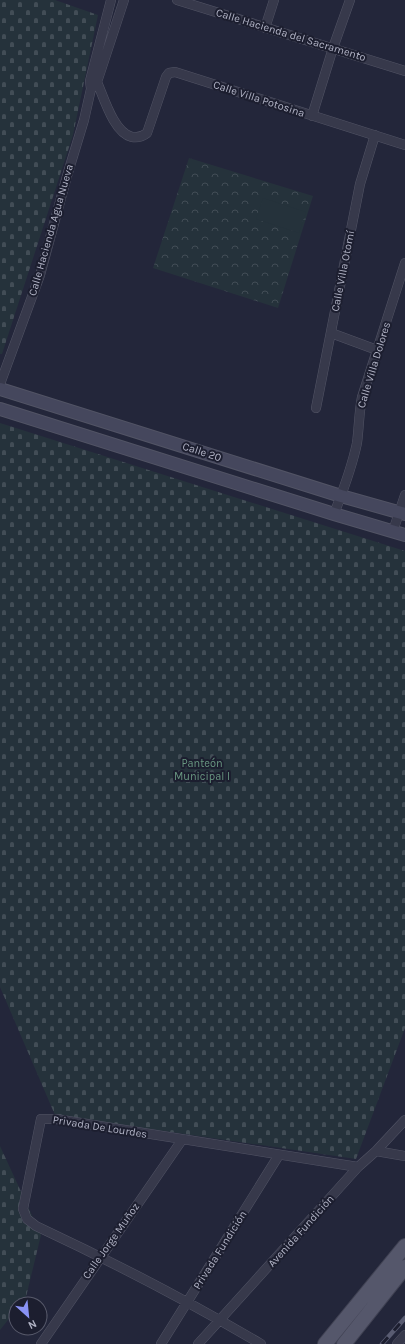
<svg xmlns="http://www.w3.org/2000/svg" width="405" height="1344" viewBox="0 0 405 1344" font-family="Karla,sans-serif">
<defs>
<pattern id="cemetery-stones" width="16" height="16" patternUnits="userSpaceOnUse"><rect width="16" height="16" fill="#25323b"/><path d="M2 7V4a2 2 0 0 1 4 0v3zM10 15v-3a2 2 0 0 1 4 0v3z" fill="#424d56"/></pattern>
<pattern id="park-crowns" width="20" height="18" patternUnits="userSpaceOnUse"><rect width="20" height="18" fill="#25323b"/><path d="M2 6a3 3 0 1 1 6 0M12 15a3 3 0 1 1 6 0" fill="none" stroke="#424d56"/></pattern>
</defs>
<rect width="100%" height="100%" fill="#23263a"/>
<!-- cemetery -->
<path fill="url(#cemetery-stones)" d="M0,0H55L98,15L73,135L2,354H0Z
M0,423L405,551V1028L356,1159L55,1115L0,987Z
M0,1146L41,1235L26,1297L21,1304H16V1310L0,1330Z"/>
<!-- park -->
<path fill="url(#park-crowns)" d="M189,158L313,196L278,308L153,268Z"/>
<!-- pitch -->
<path fill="#25323b" d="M263,198L306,212L299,233L256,219Z"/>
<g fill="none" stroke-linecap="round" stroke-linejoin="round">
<!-- minor casing -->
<g stroke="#525465" stroke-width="10">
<path id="minor" d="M177,0L405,71
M265,28L274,0
M90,81L97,82C104,98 114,133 132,137C138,138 142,137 147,133L166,77L169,73L175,72L405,145
M93,87L97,82L124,0
M312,116L333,48L350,0
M331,333L377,350
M0,384L40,275L67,176L84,120L91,89L90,81L111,0
M316,408L360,184L375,135
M334,514C343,491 352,467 357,443C359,428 359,412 362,397L405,263
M393,531L405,495
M376,1151L405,1156
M41,1344L182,1140
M161,1344L279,1155
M198,1344L358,1167L376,1151L405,1120
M261,1344C188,1301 113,1262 36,1226L27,1219L23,1209L41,1119H56L358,1167
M397,1344L405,1335"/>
</g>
<!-- secondary casing -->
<g stroke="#525465" stroke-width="14">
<path id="secondary" d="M0,389L341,496L405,514
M0,409L334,514L405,535"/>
</g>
<!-- primary casing -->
<g stroke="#404253" stroke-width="16">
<path id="primary" d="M325,1344L405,1246
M344,1344L405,1267"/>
</g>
<!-- minor -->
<use href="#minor" stroke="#37394b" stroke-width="9"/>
<!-- secondary -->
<use href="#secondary" stroke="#45475d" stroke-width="12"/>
<!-- primary -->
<use href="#primary" stroke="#55576b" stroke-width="14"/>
<!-- rail casing -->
<g stroke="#595c72" stroke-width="4.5">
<path id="rail" d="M382,1344L405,1318"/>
</g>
<!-- rail -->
<use href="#rail" stroke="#1c1e2f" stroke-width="3" stroke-dasharray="9" stroke-linecap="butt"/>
</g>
<g text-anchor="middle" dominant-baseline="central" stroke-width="4" stroke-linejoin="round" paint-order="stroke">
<!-- street labels -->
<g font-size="11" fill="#b2b4c6" stroke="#1c1e2f">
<text transform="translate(291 35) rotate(17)">Calle Hacienda del Sacramento</text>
<text transform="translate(259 99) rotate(18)">Calle Villa Potosina</text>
<text transform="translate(51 230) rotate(-74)">Calle Hacienda Agua Nueva</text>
<text transform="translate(343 271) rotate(-79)">Calle Villa Otomí</text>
<text transform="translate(374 365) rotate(-73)">Calle Villa Dolores</text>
<text transform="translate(202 452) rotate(18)">Calle 20</text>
<text transform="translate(100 1127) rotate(9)">Privada De Lourdes</text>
<text transform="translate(301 1231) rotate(-48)">Avenida Fundición</text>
<text transform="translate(111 1241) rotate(-55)">Calle Jorge Muñoz</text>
<text transform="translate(220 1250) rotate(-58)">Privada Fundición</text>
</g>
<!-- park labels -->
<g font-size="11" fill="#699781" stroke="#1c1e2f">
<text x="202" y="763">Panteón<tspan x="202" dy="13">Municipal I</tspan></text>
</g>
</g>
<!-- north arrow -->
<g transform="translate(28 1316) rotate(153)"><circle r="19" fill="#1c1e2f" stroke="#585a6b"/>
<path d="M0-3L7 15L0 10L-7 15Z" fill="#8992f5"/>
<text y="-6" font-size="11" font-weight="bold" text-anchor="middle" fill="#b2b4c6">N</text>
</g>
</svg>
